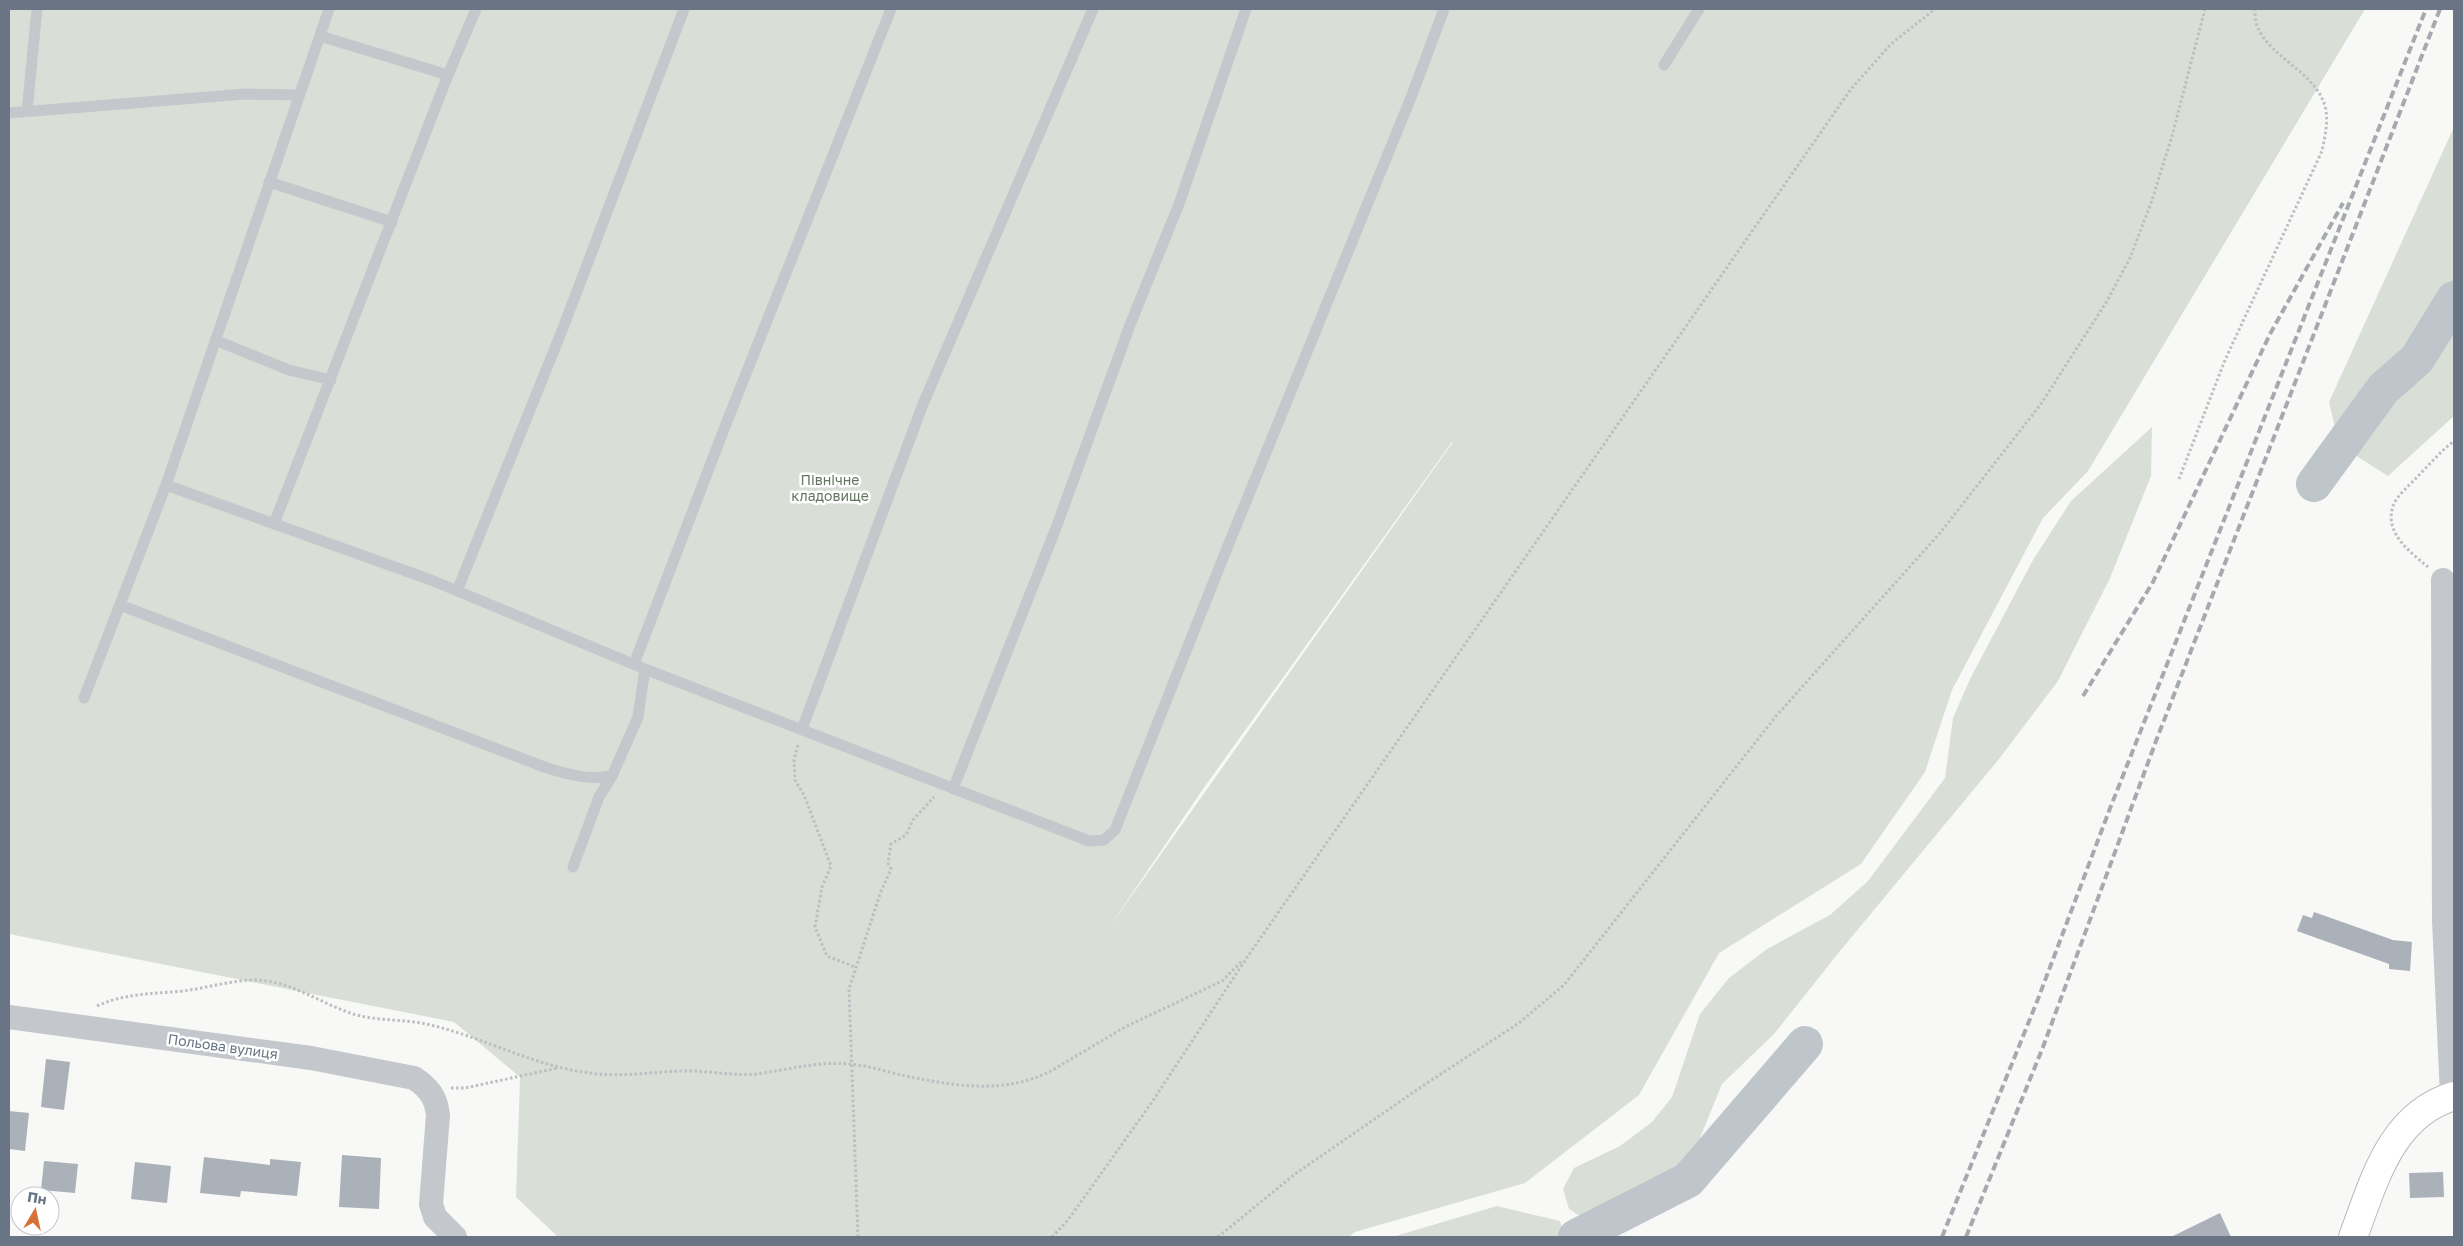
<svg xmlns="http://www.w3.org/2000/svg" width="2463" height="1246" viewBox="0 0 2463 1246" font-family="'Golos Text',sans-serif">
<rect width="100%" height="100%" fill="#f8f8f6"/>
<!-- green -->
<path fill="#d9dfd7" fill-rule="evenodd" d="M9,9H2365L2088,471L2043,518L1952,690L1925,772L1861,864L1719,953L1639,1095L1525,1183L1355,1232L1349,1237H558L516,1197L520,1077L454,1022L9,934ZM1452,442H1453L1108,929L1203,789Z
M2454,127V416L2388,476L2339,445L2329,402Z
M2152,427L2151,476L2110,578L2058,681L1999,759L1840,951L1774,1034L1722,1084L1693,1155L1611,1213L1589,1222L1569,1209L1563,1189L1574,1168L1620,1146L1652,1122L1672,1097L1700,1014L1729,978L1767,949L1830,915L1868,881L1945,778L1953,718L1970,679L2033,560L2071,501Z
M1497,1206L1560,1221L1564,1237H1392Z"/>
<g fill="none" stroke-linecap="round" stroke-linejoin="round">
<!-- river -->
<path stroke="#bec6cb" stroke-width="36" d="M2314,484L2383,389L2417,359L2454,299
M1576,1237L1688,1180L1805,1044"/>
</g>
<!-- building -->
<path fill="#abb1b8" d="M2314,912L2393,940L2412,942L2410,971L2389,969V964L2297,931L2303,915L2312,918Z
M46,1059L70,1062L64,1110L41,1107Z
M9,1111L29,1113L25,1151L9,1149Z
M342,1155L381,1158L379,1209L339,1207Z
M204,1157L270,1165V1159L301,1162L297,1196L241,1191L240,1197L200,1193Z
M44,1161L78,1164L75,1193L41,1190Z
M135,1162L171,1166L167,1203L131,1199Z
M2443,1172L2444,1197L2410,1198L2409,1173Z
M2220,1213L2231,1237H2171Z"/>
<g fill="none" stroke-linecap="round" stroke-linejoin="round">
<!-- secondary casing -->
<g stroke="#b7babf" stroke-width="30">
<path id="secondary" d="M2353,1237C2374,1182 2390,1115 2454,1096"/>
</g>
<!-- path -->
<path stroke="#bcbec1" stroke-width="3" stroke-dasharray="2.5 2.5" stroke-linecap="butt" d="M2179,479L2225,360L2322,151C2325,136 2329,121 2325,106C2315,72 2272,59 2258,28C2255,23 2255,14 2255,9
M2428,567C2410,552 2384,533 2393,506C2397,495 2410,485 2418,476C2430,464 2441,451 2454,441
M798,745L794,760L795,780L804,795L831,866L822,887L815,927L827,956L855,967
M97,1006C125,993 153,994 183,991C207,988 232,980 256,980C291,981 320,1003 353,1014C376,1021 402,1019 426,1024C482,1036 532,1066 590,1073C623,1078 655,1071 688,1071C711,1071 733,1076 756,1074C788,1070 817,1061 849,1064C865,1065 881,1070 897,1074C948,1085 1002,1096 1051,1071L1125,1027L1222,981L1243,960
M451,1088H465L558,1068
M858,1237L849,989L880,894L891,869L888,863L891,844L906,835L913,820L934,797
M1052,1237L1068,1220L1152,1102L1248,956L1851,89L1891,44L1935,9
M1218,1237L1295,1174L1424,1085L1519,1023L1564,985L1777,715L1940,533L2041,404L2107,301L2130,258L2151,203L2172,136L2205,9"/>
<!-- lane -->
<path stroke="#c4c7cb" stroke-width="11" d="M320,36L448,75
M1664,65L1699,9
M27,111L37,9
M9,113L245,94L299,95
M269,182L392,222
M215,340L289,370L331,380
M166,485L431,580L645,669L1089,841L1104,840L1115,830L1225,553L1412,95L1444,9
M274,524L448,75L476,9
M457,591L563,328L684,9
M120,605L547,768C570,775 588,780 612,776
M634,664L726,424L891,9
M84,698L166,485L329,9
M802,729L923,404L1093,9
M953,789L1056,528L1130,325L1179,204L1246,9
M573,867L599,797L612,776L638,717L645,669"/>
<!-- street -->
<path stroke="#c4c7cb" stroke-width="24" d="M2443,580L2444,920L2452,1096
M9,1017L311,1058L414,1078C429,1088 436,1097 438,1115L431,1204L435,1217L455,1237"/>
<!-- secondary -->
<use href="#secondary" stroke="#fff" stroke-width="28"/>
<!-- rail -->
<path stroke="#a5aab0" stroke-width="4" stroke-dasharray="8 4" stroke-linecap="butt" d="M2083,696L2153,582L2270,334L2343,203
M1942,1237L2038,999L2109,811L2426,9
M1966,1237L2043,1047L2156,741L2440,9"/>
</g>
<g text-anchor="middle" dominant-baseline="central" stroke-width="5" stroke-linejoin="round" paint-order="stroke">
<!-- park labels -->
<g font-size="14" fill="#657763" stroke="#fff">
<text x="830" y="479">Північне<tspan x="830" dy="16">кладовище</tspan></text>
</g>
<!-- street labels -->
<g font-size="14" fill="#697585" stroke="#fff">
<text transform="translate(223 1046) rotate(8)">Польова вулиця</text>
</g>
</g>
<!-- border -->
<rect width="2463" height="1246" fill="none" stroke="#697585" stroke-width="20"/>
<!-- north arrow -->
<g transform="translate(35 1211) rotate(9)"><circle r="24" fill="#ffffff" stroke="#c3c8ce"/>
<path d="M0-4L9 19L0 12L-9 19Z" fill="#d87136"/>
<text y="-8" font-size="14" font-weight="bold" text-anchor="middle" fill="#697585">Пн</text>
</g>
</svg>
